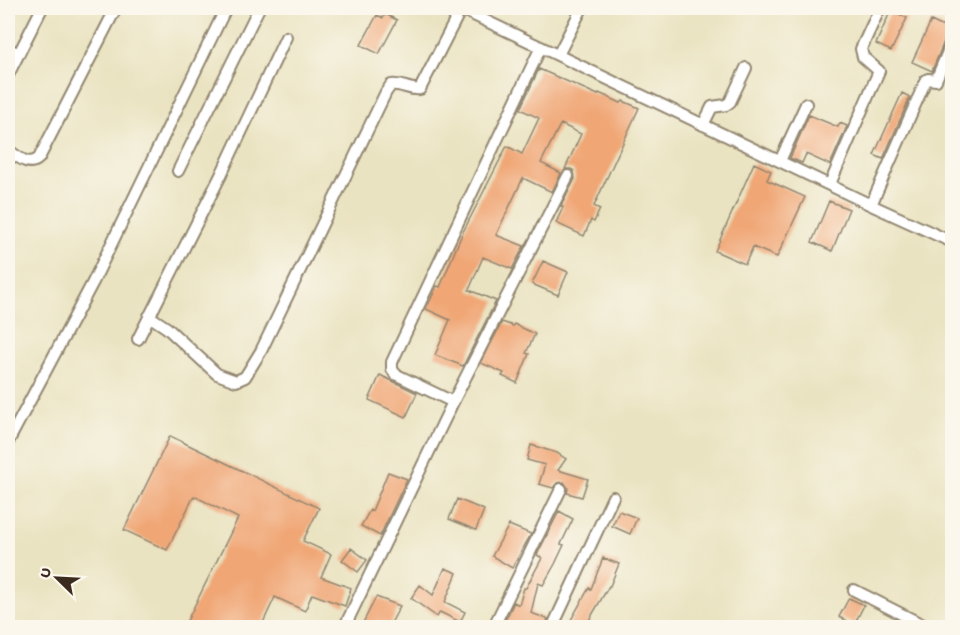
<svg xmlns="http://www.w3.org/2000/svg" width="960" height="635" viewBox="0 0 960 635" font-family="'Gochi Hand',sans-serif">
<rect width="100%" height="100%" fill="#fbf7ec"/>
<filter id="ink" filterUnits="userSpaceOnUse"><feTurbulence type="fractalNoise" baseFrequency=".0167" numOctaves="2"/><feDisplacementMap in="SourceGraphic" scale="12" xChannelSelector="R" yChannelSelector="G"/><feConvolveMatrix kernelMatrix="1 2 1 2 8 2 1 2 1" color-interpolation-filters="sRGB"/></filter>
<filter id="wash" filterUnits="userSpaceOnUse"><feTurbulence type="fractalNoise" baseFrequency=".008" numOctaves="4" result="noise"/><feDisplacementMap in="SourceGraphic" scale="24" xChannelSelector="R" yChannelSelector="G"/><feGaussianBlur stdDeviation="1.35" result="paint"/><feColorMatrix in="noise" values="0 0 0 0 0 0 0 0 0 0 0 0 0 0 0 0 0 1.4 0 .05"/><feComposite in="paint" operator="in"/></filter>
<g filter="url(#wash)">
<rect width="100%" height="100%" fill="#eae3c1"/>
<g id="blocks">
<!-- building -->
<path fill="#f0a675" d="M891,10L907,18L891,51L876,44Z
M385,14L397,20L379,54L361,45L377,15L383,18Z
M931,21L952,31V35L945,39L932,71L912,62Z
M539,69L598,95L599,93L621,103L623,101L639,108L594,206L600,209L594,222L591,220L584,236L556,223L563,207L561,206L575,179L574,171L571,169H565L581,134L561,124L559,127L541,163L561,173L552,192L523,178L496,235L524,246L512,269L483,257L469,290L496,301L463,366L435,355L450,320L426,309L437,286L440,287L462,234L507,146L522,154L539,118L520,109Z
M902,93L910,97L883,159L874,155Z
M809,115L838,127L840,123L847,126L830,165L806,154L802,163L790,158Z
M754,163L771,171L767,180L805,197L777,257L753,247L745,264L715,251Z
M829,201L849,209L832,251L812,242Z
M543,261L568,272L558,295L532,284Z
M502,322L513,326L514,324L535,334L526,353L529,354L517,383L502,376L504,373L481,363Z
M380,375L417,393L406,417L369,400Z
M170,436L319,508L303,541L331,554L321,577L351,588L345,606L312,594L305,611L275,597L261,627H184L238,518L194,496L167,550L124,530Z
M531,445L557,453L566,459L558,470L588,479L582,497L567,493L568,488L564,482L557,483L553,488L539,484L545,465L527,460Z
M388,472L407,479L380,536L361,526L370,510L372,511Z
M457,499L484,510L476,530L449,519Z
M559,511L573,519L561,544L564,545L555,564L543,585L538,583L531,613L548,619L545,627H502L514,602L519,605L524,588H526L542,558L537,555Z
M619,511L637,518L630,534L612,526Z
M509,525L531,534L512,568L492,556Z
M351,548L367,560L358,572L342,560Z
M603,558L619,564L610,586H609L585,627H567L589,588L591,589Z
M445,568L457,573L445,602L465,612L460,622L440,612L437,617L411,598L420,585L433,595Z
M376,597L400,606L389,627H361Z
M849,598L864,605L854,625L839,617Z"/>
</g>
</g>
<g filter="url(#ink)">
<use href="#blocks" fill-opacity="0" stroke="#928670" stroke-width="1.5"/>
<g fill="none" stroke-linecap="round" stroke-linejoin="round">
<!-- street casing -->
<g stroke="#928670" stroke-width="14">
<path id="street" d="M459,8L871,205L952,242
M8,48L18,54
M558,55L582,8
M8,75L42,8
M703,125L712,107L726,105L730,102L746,68
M8,150C17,156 29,168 39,158L116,8
M780,161L806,104
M178,171L259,8
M830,184L879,71L863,57L861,49L880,8
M871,205L926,80L928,79L936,80L952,42
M149,316L167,328L217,374L236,381L245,377L261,351L386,92L391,85C401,83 410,91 420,89L461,9
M138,339L221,175L286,37
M453,402L395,374L392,369V362L541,47
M8,442L93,282L226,8
M854,590L929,628
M344,628L453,402L568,176
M493,628L561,489
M552,628L613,497"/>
</g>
<!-- street -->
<use href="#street" stroke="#fff" stroke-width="10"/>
</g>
</g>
<!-- margin -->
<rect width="960" height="635" fill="none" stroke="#fbf7ec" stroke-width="30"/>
<!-- north arrow -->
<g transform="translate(57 578) rotate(294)" stroke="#fbf7ec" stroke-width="4.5" paint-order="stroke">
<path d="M0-4.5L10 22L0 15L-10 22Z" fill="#3b2a1e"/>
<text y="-9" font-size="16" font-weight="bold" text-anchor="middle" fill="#3b2a1e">U</text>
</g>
</svg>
